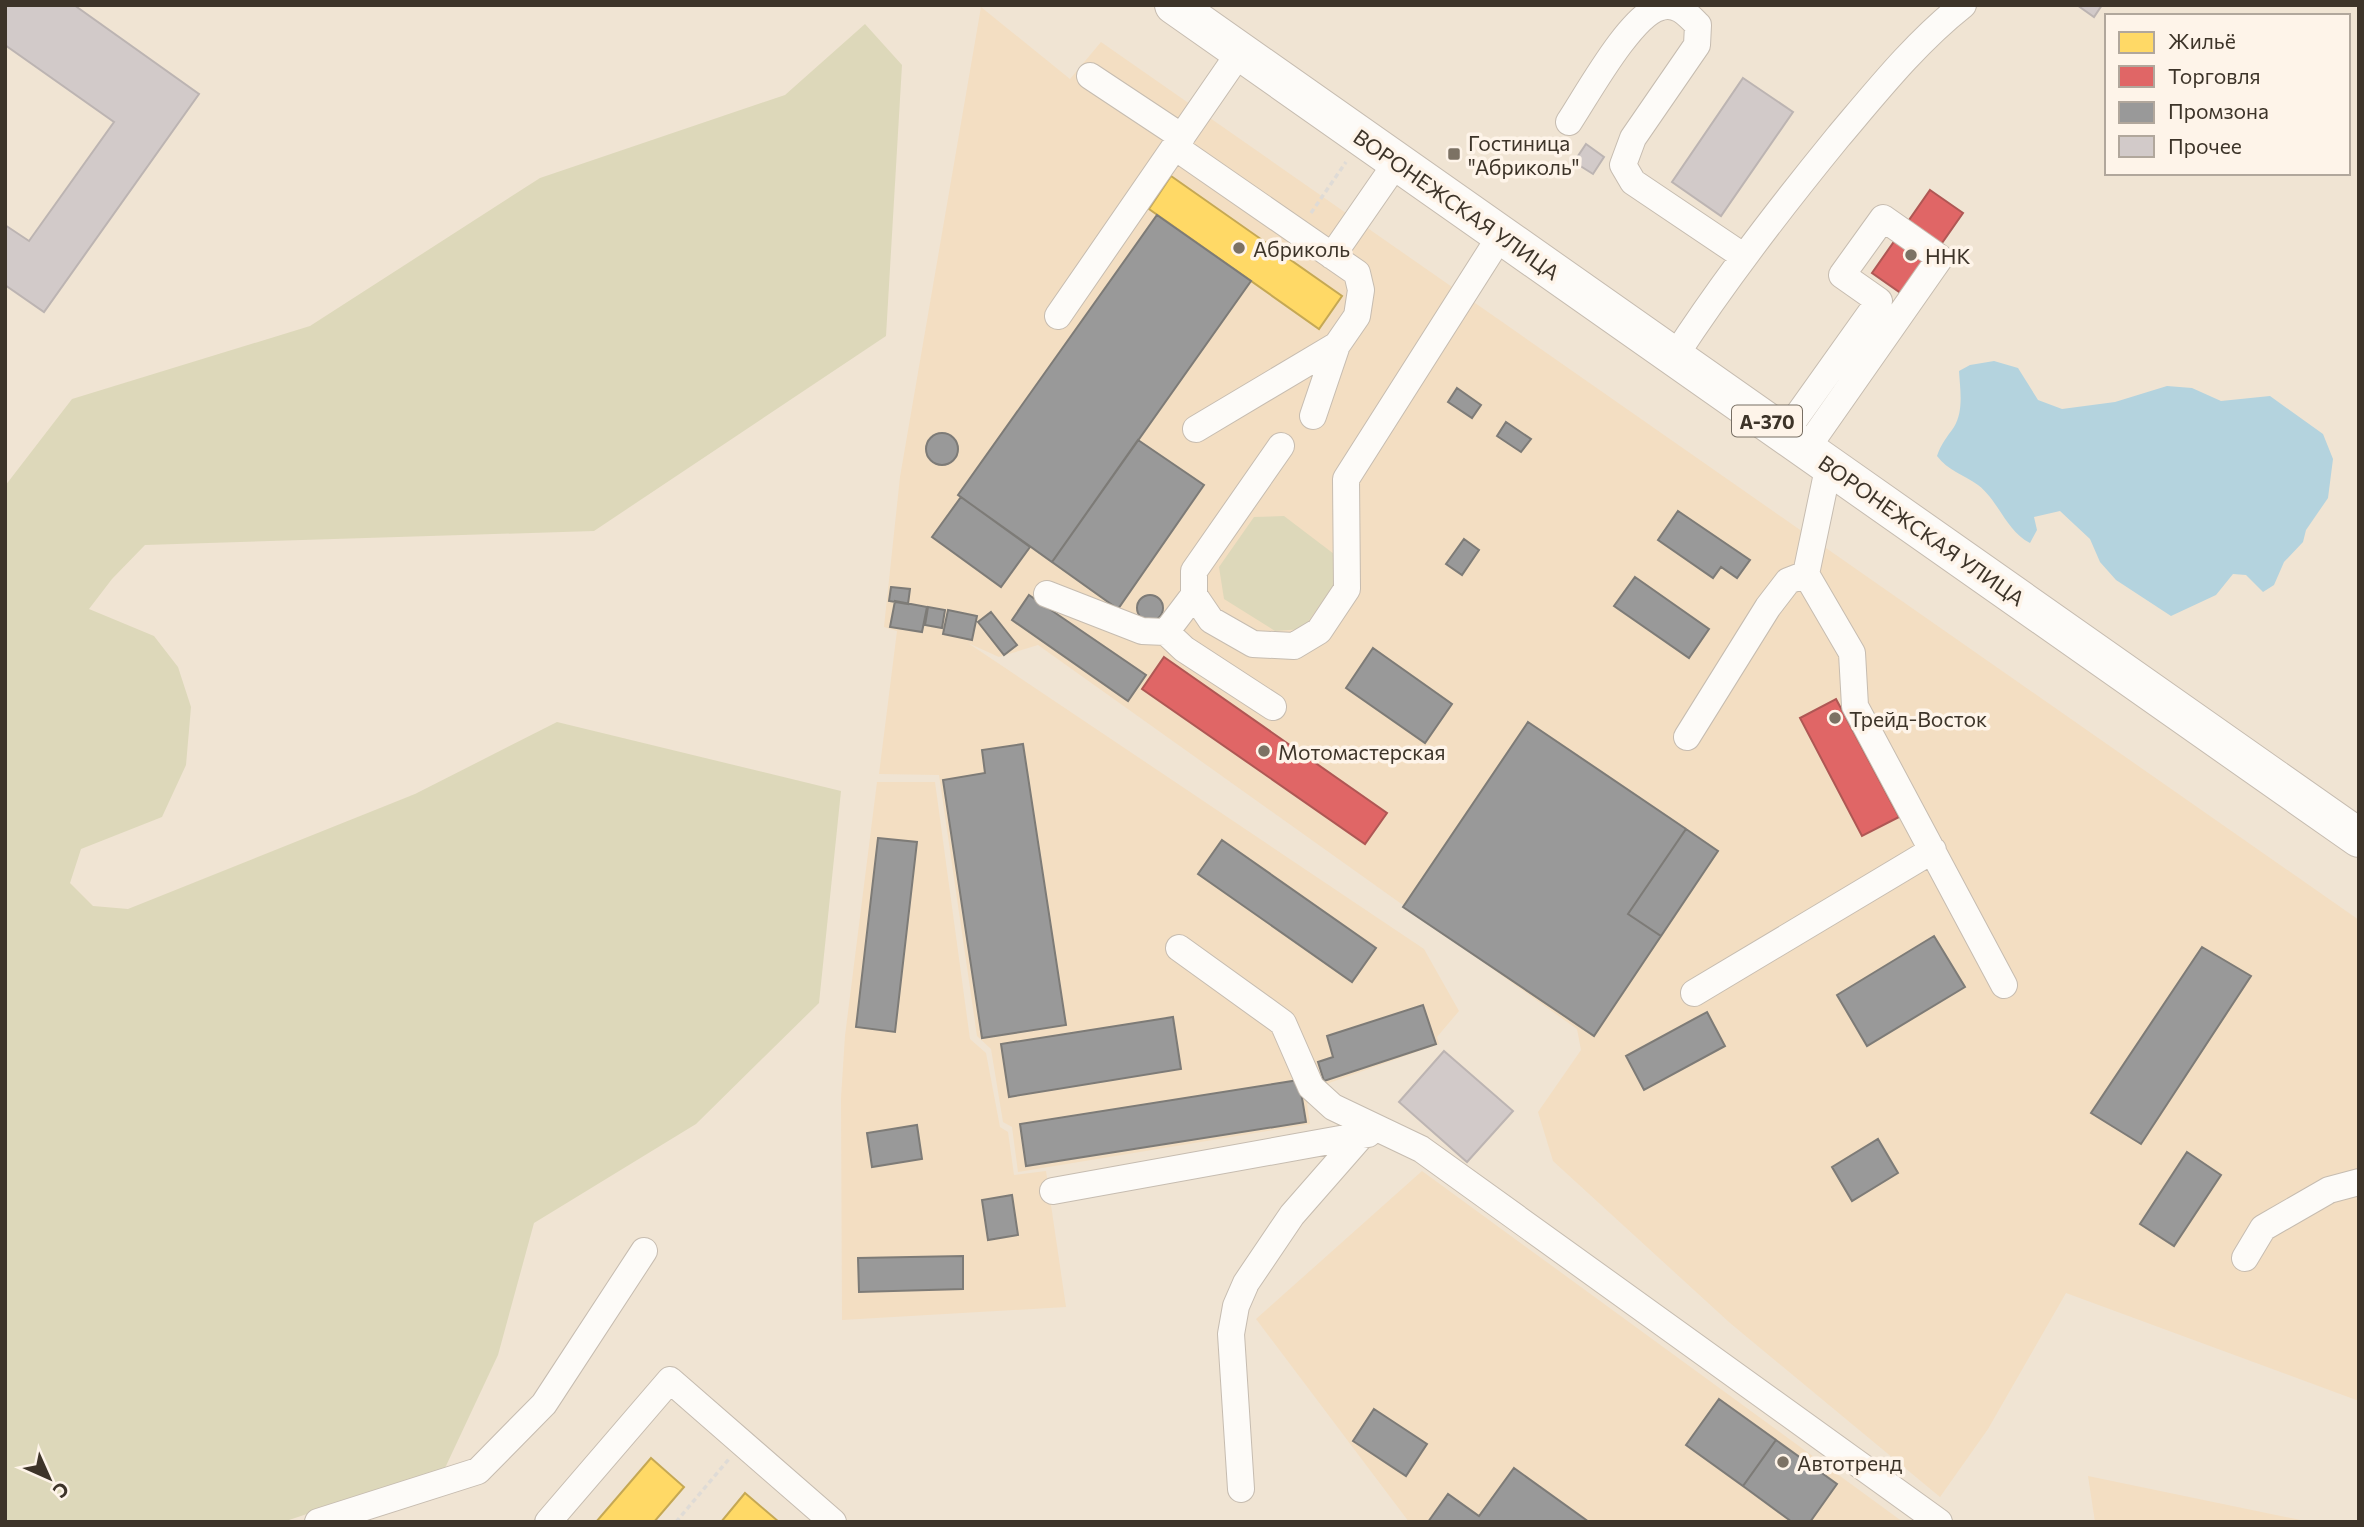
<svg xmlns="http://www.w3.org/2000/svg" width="2364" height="1527" viewBox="0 0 2364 1527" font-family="Commissioner,sans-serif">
<rect width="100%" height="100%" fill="#f0e4d3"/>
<!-- built -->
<path fill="#f3dec2" d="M981,7L1070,79L1101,42L2359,920V1401L2066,1293L1988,1429L1940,1497L1730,1323L1553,1161L1538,1112L1581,1050L1577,1029L1038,645L999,657L968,643L1424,949L1459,1011L1437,1037L1439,1044L1329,1083L1307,1104L1310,1124L1018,1172L1012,1127L1003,1122L991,1049L977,1036L939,775L879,774L897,631L884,627L900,477Z
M877,782H935L970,1039L986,1053L1000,1127L1008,1132L1014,1175L1046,1171L1066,1307L842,1320L841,1098L845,1036Z
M1422,1171L1903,1522H1409L1256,1319Z
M2088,1476L2310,1522H2095Z"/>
<!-- green -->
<path fill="#ddd8ba" d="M865,24L902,65L886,336L594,531L145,545L112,579L89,609L154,636L178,667L191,707L186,765L162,817L81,849L70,883L93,906L128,909L415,794L557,722L841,791L819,1003L696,1124L534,1223L498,1355L445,1468L283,1522H5V486L72,399L310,326L540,178L785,95Z
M1284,516L1334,554L1337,580L1303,629L1275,631L1224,599L1219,567L1254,517Z"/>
<!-- water -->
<path fill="#b4d3de" d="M1994,361L2018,368L2038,400L2062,409L2115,402L2167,386L2192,388L2221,401L2270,396L2323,434L2333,459L2328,498L2306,530L2303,542L2284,562L2274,585L2263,592L2246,575L2233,574L2216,595L2171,616L2116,580L2100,562L2090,539L2060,511L2034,517L2037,530L2030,543C2006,531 1999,501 1978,485C1963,474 1948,471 1937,456C1941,444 1947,437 1954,427C1964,411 1960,389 1959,371L1970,365Z"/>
<!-- homes -->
<path fill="#ffd966" stroke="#c5a854" stroke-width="2" d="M1171,176L1342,296L1319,329L1149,209Z
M651,1458L684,1487L654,1522H596Z
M745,1493L779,1522H721Z"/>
<!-- shops -->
<path fill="#e06666" stroke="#af5754" stroke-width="2" d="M1930,190L1963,213L1905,296L1872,273Z
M1164,657L1387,813L1365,844L1142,689Z
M1836,699L1899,817L1862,836L1800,718Z"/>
<!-- industry -->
<path fill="#999" stroke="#7d7b77" stroke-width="2" d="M1157,215L1251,281L1052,562L958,495Z
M1457,388L1481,405L1472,418L1448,402Z
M1506,422L1531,439L1521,452L1497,436Z
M926 449a16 16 0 1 1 32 0a16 16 0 1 1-32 0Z
M1138,440L1204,485L1118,609L1052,562Z
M961,497L1030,547L1001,587L932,537Z
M1678,511L1750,560L1737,578L1721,567L1713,578L1658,540Z
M1464,539L1479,550L1462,575L1446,564Z
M1635,577L1709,629L1689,658L1614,606Z
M891,587L910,589L908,604L889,601Z
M1029,595L1146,675L1128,701L1012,620Z
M1137 608a13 13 0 1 1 26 0a13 13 0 1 1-26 0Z
M895,601L927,607L922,632L890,627Z
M928,607L945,610L942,628L925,625Z
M948,610L977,616L972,640L943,634Z
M991,612L1017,645L1004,655L978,622Z
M1373,648L1452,704L1425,743L1346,688Z
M1528,722L1686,829L1628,914L1661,936L1594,1036L1403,907Z
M1023,744L1066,1025L982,1038L943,780L985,773L982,750Z
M1686,829L1718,851L1661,936L1628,914Z
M878,838L917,842L895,1032L856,1027Z
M1222,840L1376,948L1352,982L1198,874Z
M1934,936L1965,987L1867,1046L1837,995Z
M2202,947L2251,976L2141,1144L2091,1113Z
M1423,1005L1436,1044L1324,1081L1318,1062L1333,1057L1327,1036Z
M1707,1012L1725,1046L1644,1090L1626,1056Z
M1173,1017L1181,1069L1009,1097L1001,1044Z
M1299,1080L1306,1122L1026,1166L1020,1124Z
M917,1125L922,1159L872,1167L867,1133Z
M1878,1139L1898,1173L1852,1201L1832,1167Z
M2187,1152L2221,1175L2174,1246L2140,1224Z
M1012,1195L1018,1235L988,1240L982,1200Z
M963,1256V1289L859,1292L858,1258Z
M1719,1399L1776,1440L1743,1486L1686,1445Z
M1374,1409L1427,1444L1406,1476L1353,1441Z
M1776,1440L1837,1484L1810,1522H1792L1743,1486Z
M1514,1468L1589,1522H1428L1448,1494L1479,1516Z"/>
<!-- building -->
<path fill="#d2cac9" stroke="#bcb4b2" stroke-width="2" d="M5,5H74L199,94L44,312L5,285V225L29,241L114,122L5,45Z
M2077,5H2102L2094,17Z
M1743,78L1793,112L1721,216L1672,182Z
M1586,144L1604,157L1593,174L1574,162Z
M1444,1051L1513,1111L1467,1162L1399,1102Z"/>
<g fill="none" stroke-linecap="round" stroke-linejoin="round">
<!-- minor casing -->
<g stroke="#c6bcb0" stroke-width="28">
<path id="minor" d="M1090,76L1182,137
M1569,122C1587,95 1631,14 1661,7C1677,2 1688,15 1698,25L1697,45L1633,138L1623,165L1633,182L1743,256
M1175,147L1357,273L1361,290L1357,316L1337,345L1196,429
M1332,256L1397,162
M1058,316L1240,52
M1675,356C1725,279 1780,208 1838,137C1877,91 1915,43 1963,5
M1313,416L1337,345
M1785,433L1879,301L1842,275L1883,218L1940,258L1807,448
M1829,464L1806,574L1852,653L1855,706L2004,985
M1047,594L1142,631L1166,632L1194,595V571L1281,446
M1194,595L1211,620L1253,644L1294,646L1319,631L1347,589L1346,479L1501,235
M1166,632L1184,649L1273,707
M1687,737L1768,607L1788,581L1806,574
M1179,948L1283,1023L1311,1087L1333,1107L1421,1149L1939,1522
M1694,993L1933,850
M1053,1191L1368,1134
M2245,1258L2263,1228L2329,1190L2359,1182
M1241,1489L1231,1334L1236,1306L1246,1283L1292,1215L1362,1135
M318,1522L478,1471L544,1404L644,1251
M548,1522L670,1380L833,1522"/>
</g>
<!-- highway casing -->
<g stroke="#c6bcb0" stroke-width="40">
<path id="highway" d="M1174,5L2359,838"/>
</g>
<!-- path -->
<path stroke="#dfdbd6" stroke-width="3.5" stroke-dasharray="5 3.5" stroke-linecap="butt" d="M1311,213L1346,162
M676,1522L729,1459"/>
<!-- minor -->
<use href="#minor" stroke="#fdfbf8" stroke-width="26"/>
<!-- highway -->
<use href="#highway" stroke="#fdfbf8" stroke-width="38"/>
</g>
<!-- markers -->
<g fill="#7c7264" stroke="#fef4e9" stroke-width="2.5">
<rect x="1447" y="147" width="14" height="14" rx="3.5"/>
<circle cx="1239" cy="248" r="7"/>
<circle cx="1911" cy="255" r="7"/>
<circle cx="1835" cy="718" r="7"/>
<circle cx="1264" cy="751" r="7"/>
<circle cx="1783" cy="1462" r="7"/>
</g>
<g text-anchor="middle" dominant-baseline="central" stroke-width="7" stroke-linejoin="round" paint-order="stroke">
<!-- shield labels -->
<rect fill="#fef4e9" stroke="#776e63" stroke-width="2" x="1732" y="405.5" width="70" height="31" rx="5"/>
<g font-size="19" font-weight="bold" fill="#3d3429">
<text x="1767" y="421">А-370</text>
</g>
<!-- poi labels -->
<g font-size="21" fill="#3d3429" stroke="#fef4e9" text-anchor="start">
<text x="1468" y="142">Гостиница<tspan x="1468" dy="24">"Абриколь"</tspan></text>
<text x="1253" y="248">Абриколь</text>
<text x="1925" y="255">ННК</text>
<text x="1849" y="718">Трейд-Восток</text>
<text x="1278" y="751">Мотомастерская</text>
<text x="1797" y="1462">Автотренд</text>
</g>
<!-- street labels -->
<g font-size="21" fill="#3d3429" stroke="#fef4e9">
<text transform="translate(1457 204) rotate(35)">ВОРОНЕЖСКАЯ УЛИЦА</text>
<text transform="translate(1922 530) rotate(35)">ВОРОНЕЖСКАЯ УЛИЦА</text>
</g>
</g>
<!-- border -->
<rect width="2364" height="1527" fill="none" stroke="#3d3429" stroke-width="14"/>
<!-- legend -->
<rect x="2105" y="14" width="245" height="161" fill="#fef4e9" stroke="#b1a79c" stroke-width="2"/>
<rect x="2119" y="32" width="35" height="21" fill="#ffd966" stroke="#b1a79c" stroke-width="2"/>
<text x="2168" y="49" font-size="21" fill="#3d3429">Жильё</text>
<rect x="2119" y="66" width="35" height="21" fill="#e06666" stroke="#b1a79c" stroke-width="2"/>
<text x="2168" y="84" font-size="21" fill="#3d3429">Торговля</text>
<rect x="2119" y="102" width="35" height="21" fill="#999999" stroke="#b1a79c" stroke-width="2"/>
<text x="2168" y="119" font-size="21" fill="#3d3429">Промзона</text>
<rect x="2119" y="136" width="35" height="21" fill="#d2cac9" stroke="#b1a79c" stroke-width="2"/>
<text x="2168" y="154" font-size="21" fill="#3d3429">Прочее</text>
<!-- north arrow -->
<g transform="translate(49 1478) rotate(135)" stroke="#fef4e9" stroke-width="5" paint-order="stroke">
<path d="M0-5L12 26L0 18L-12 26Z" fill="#3d3429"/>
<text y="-10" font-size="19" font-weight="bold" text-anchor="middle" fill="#3d3429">С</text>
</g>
</svg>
